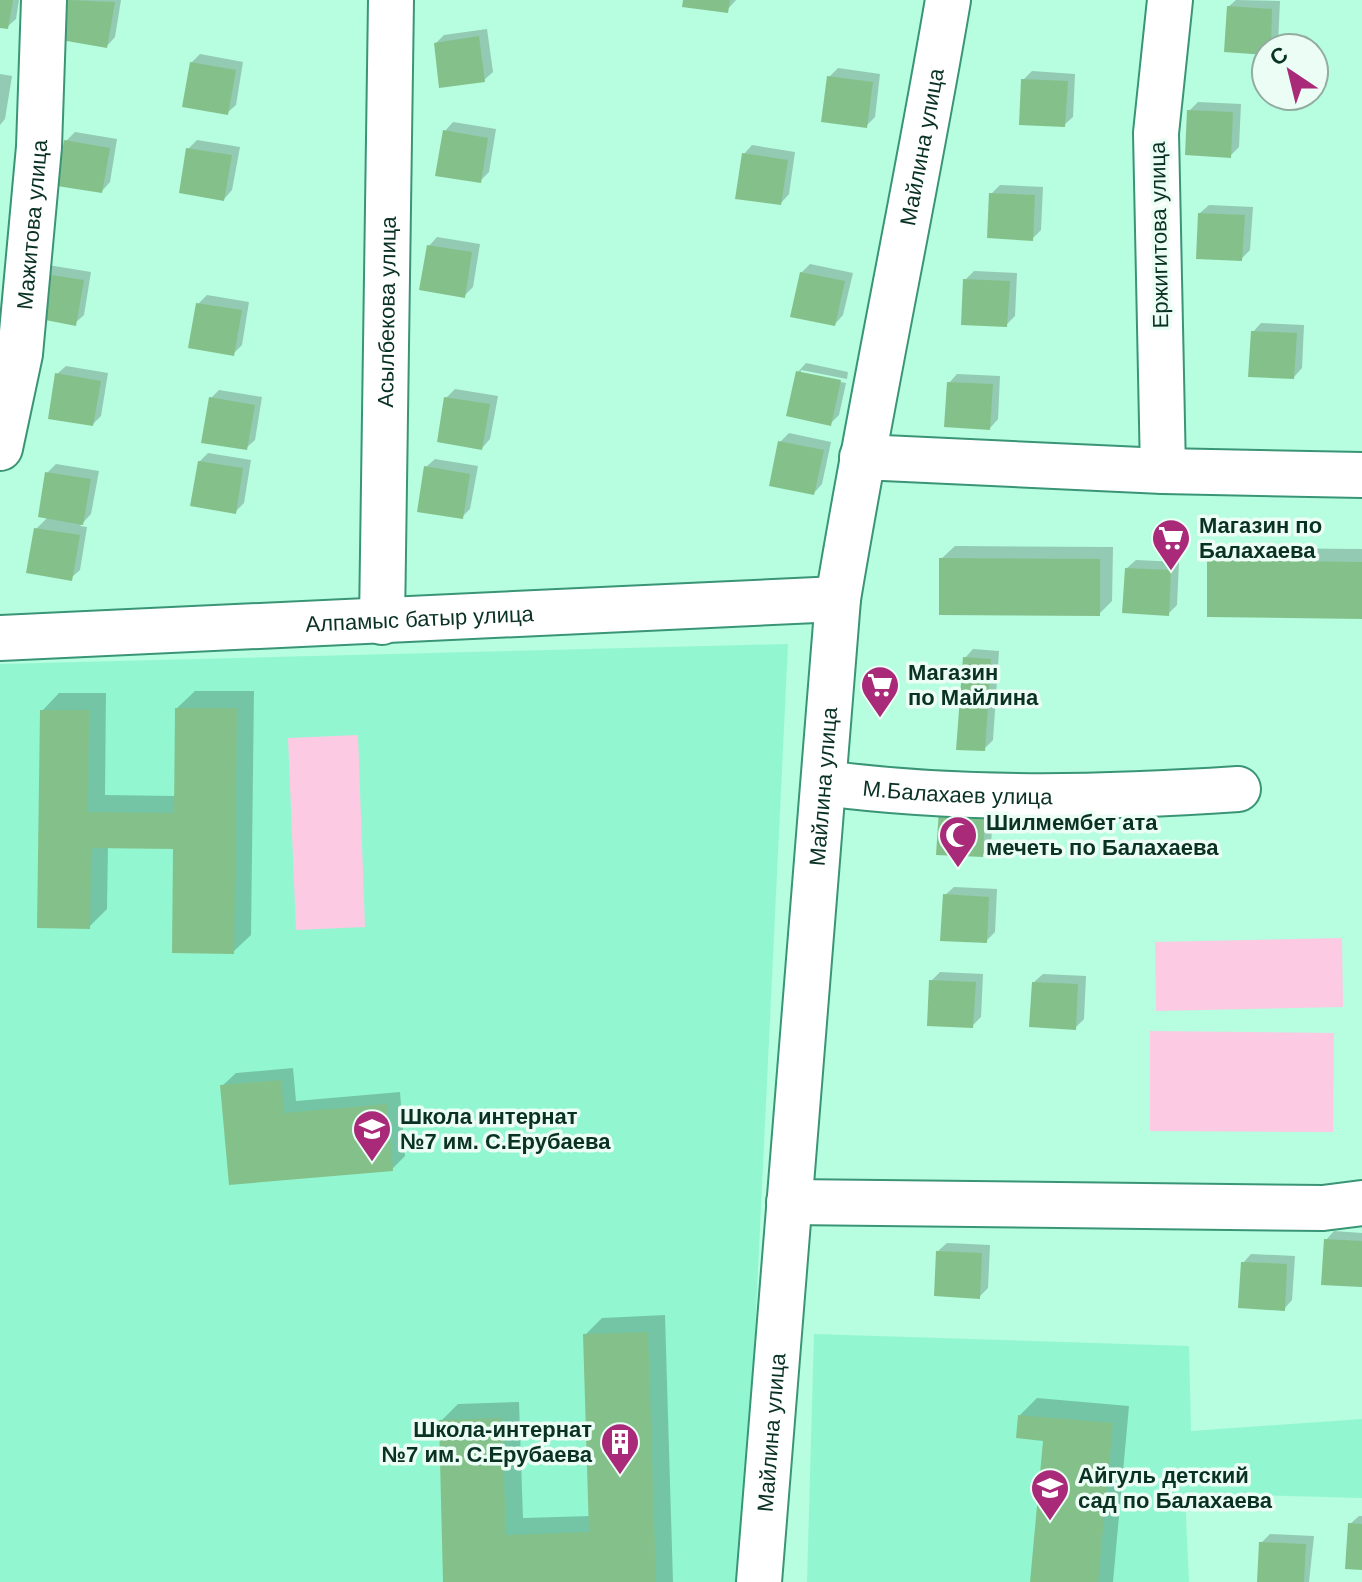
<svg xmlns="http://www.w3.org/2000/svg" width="1362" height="1582" viewBox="0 0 1362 1582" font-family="Arial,sans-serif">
<rect width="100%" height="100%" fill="#b7fde0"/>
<!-- built -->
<path fill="#92f7d0" d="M788,644L743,1582H0V664Z
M814,1334L1189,1346L1191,1431L1362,1419V1498L1185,1493L1189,1582H807Z"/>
<!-- green -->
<path fill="#fccae3" d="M358,735L365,927L296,930L288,738Z
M1342,938L1343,1007L1156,1011L1155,942Z
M1150,1031L1334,1033L1333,1132L1150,1131Z"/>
<!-- shadow -->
<path fill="#0003" d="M0,0H19L16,19L7,27L0,26Z
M70,0H121L115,37L107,46L64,39Z
M685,0H736L727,10Z
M1236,0L1280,1L1278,44L1274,48H1266V53L1228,7Z
M487,29L493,72L484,80L436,43L444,35Z
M200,54L243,62L236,105L227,113L191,63Z
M838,68L880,74L875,117L866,126L829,77Z
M1032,71L1075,74L1073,117L1064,125L1023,80Z
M0,74L12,76L5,119L0,125Z
M1198,102L1241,104L1239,147L1230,156L1189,111Z
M453,122L496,129L489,172L480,181L445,131Z
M75,132L117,139L110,182L102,191L66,141Z
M197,140L240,147L232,190L224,199L188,149Z
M752,145L795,152L789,194L781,203L744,154Z
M1000,185L1043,187L1041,230L1032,239L991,194Z
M1209,205L1253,207L1250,250L1241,259L1200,213Z
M437,237L480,244L473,287L464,296L429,246Z
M810,264L853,273L843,315L835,324L801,273Z
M48,265L91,272L84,315L75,323L32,316Z
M974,271L1017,273L1015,316L1006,325L965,280Z
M207,295L249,302L242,345L233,354L198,304Z
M1261,323L1304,325L1302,368L1294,377L1253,332Z
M806,363L848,372L847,379L801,370V374L846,383L839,415L831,423L798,372Z
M66,366L108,373L101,416L93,424L57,374Z
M957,374L1000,376L998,419L990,428L949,383Z
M455,389L498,396L490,439L482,448L446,398Z
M219,390L262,397L255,440L246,448L211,398Z
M789,433L831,442L822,484L814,493L780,442Z
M208,453L251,460L244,503L235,512L199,462Z
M435,459L478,466L470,509L462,517L426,467Z
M56,464L99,471L91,514L80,526L87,527L80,570L71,578L36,529L48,517L47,473Z
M955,546L1113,547L1112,601L1099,614L941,559Z
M1223,548L1362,549V617L1209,561Z
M1136,560L1179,562L1177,605L1168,614L1127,568Z
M973,649L999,651L993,740L984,749L965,658Z
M195,691H254L251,935L233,952L175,847L108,846L107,909L89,927L42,711L59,693H106L105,795L176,796L177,708Z
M950,801L993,803L991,847L982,855Z
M954,887L997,889L995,932L986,941L945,895Z
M940,972L983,974L981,1017L972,1026L931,981Z
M1043,974L1086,976L1084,1019L1075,1028L1034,982Z
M293,1068L296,1101L400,1092L405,1156L392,1169L222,1086L236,1073Z
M1334,1231L1362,1233V1285L1326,1240Z
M947,1243L990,1245L988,1288L979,1297L938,1251Z
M1251,1254L1295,1256L1292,1300L1284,1309L1243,1263Z
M665,1315L673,1582H445L441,1421L458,1404L519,1402L523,1518L590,1516L585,1335L602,1318Z
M1037,1398L1129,1406L1113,1582H1032L1046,1439L1020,1415Z
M1359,1516H1362V1568L1350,1524Z
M1270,1534L1314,1536L1309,1582H1259L1261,1543Z"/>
<!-- building -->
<path fill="#84c18a" d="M0,0H13L8,29L0,28Z
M68,0L115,2L107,48L61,40Z
M683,0H730L728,13L682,7Z
M1227,6L1272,9L1271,48H1266V55L1224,52Z
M479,36L485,82L439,88L434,43Z
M190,62L236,70L228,115L182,107Z
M827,76L873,82L867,128L821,122Z
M1021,79L1068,81L1065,127L1019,125Z
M1187,110L1233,112L1231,158L1185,155Z
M443,130L488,138L481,183L435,176Z
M64,140L110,148L102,193L57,186Z
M186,148L232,155L224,201L179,193Z
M742,153L788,160L781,205L735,199Z
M989,193L1035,195L1033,241L987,238Z
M1198,213L1245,215L1242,261L1196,259Z
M427,245L472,252L465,298L419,290Z
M800,272L845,281L835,326L790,317Z
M38,273L84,280L76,326L30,317Z
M963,279L1010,281L1007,327L961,325Z
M196,303L242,310L234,356L188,348Z
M1251,331L1297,333L1294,379L1248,377Z
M796,371L841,380L831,426L786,416Z
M55,373L101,381L93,426L48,419Z
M947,382L993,384L990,430L944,427Z
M209,397L255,405L247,450L201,443Z
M444,397L490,404L482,450L437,442Z
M778,441L824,450L814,495L769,486Z
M198,461L243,468L236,514L190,506Z
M424,466L470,474L463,519L417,512Z
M45,472L91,479L83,525L38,517Z
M34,528L80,535L72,581L26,573Z
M939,558L1100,559V616L939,615Z
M1207,560L1362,562V619L1207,617Z
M1125,568L1171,570L1169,616L1122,613Z
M963,657L991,659L985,751L956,750Z
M175,708H237L234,954L172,953L173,849L91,848L90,929L37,928L40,710H89L88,812L174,813Z
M939,809L985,811L983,857L936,855Z
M943,894L989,897L987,943L940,941Z
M929,980L976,982L973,1028L927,1026Z
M1032,982L1078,984L1076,1030L1029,1027Z
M281,1080L284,1113L387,1104L393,1171L229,1185L220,1085Z
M1324,1239L1362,1241V1287L1321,1285Z
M936,1251L982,1253L980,1299L934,1296Z
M1241,1262L1287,1264L1285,1311L1238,1308Z
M648,1332L656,1582H443L439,1420L502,1418L506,1535L589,1532L583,1334Z
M1018,1415L1113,1423L1098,1582H1030L1043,1441L1016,1438Z
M1348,1523L1362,1524V1570L1345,1569Z
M1259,1542L1306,1544L1304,1582H1257Z"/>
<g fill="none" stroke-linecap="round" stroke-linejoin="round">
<!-- minor casing -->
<g stroke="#3a9576" stroke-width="48">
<g id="minor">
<path id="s1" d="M0,448L20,354L39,147L44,0"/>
<path d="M862,457L1163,471L1362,475"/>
<path d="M1163,471L1156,133L1170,0"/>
<path id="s2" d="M382,622L391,0"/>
<path id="s3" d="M0,638L838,599"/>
<path id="s4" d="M824,783C960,801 1101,798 1238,789"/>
<path d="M789,1202L1323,1208L1362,1203"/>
<path id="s5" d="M759,1582L838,599C871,399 914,200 948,0"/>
</g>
</g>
<!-- minor -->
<use href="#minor" stroke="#fff" stroke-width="44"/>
</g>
<!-- icons -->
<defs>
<g id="supermarket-pin" transform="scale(2)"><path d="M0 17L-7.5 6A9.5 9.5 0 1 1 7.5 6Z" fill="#a92a79" stroke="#ecfdf5"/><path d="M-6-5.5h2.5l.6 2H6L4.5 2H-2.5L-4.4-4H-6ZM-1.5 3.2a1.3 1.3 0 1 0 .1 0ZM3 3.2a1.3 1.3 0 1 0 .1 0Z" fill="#fff"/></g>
<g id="mosque-pin" transform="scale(2)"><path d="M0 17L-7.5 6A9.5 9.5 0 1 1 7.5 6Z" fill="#a92a79" stroke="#ecfdf5"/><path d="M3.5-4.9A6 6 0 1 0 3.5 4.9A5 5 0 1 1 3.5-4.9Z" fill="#fff"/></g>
<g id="school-pin" transform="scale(2)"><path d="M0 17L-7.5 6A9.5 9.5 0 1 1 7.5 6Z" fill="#a92a79" stroke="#ecfdf5"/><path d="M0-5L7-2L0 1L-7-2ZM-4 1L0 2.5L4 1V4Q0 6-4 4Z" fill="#fff"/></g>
<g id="building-pin" transform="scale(2)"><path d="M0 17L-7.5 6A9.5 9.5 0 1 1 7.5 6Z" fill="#a92a79" stroke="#ecfdf5"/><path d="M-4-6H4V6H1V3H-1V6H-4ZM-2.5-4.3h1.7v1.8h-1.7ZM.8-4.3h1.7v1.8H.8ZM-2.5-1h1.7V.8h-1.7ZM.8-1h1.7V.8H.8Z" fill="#fff"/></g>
</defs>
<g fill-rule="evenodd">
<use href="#supermarket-pin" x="1171" y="538"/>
<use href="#supermarket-pin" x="880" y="685"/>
<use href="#mosque-pin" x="958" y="835"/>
<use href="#school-pin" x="372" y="1129"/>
<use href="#building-pin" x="620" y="1442"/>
<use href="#school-pin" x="1050" y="1488"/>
</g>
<g text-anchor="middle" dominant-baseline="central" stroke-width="7" stroke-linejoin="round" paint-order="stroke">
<!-- street labels -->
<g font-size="22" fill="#0a3224" stroke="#ecfdf5">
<text stroke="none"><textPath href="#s5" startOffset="1446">Майлина улица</textPath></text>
<text stroke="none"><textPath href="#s1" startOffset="226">Мажитова улица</textPath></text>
<text transform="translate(1159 235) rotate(-91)">Ержигитова улица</text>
<text stroke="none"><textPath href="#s2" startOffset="310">Асылбекова улица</textPath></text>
<text stroke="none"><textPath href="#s3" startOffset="420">Алпамыс батыр улица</textPath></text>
<text stroke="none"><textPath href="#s5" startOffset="798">Майлина улица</textPath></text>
<text stroke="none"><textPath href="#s4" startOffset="134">М.Балахаев улица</textPath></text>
<text stroke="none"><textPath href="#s5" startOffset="150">Майлина улица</textPath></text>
</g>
<!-- poi labels -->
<g font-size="22" font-weight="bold" fill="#0a3224" stroke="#ecfdf5" text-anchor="start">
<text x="1199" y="525">Магазин по<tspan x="1199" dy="25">Балахаева</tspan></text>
<text x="908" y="672">Магазин<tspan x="908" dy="25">по Майлина</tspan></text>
<text x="986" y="822">Шилмембет ата<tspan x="986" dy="25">мечеть по Балахаева</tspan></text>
<text x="400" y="1116">Школа интернат<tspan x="400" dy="25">№7 им. С.Ерубаева</tspan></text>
<text x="592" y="1429" text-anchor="end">Школа-интернат<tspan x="592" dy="25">№7 им. С.Ерубаева</tspan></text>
<text x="1078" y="1475">Айгуль детский<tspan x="1078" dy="25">сад по Балахаева</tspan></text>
</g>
</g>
<!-- north arrow -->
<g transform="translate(1290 72) rotate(325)"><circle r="38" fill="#ecfdf5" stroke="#92aca1" stroke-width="2"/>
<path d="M0-6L14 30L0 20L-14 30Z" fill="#a92a79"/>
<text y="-12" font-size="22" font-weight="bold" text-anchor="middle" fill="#0a3224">С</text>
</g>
</svg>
